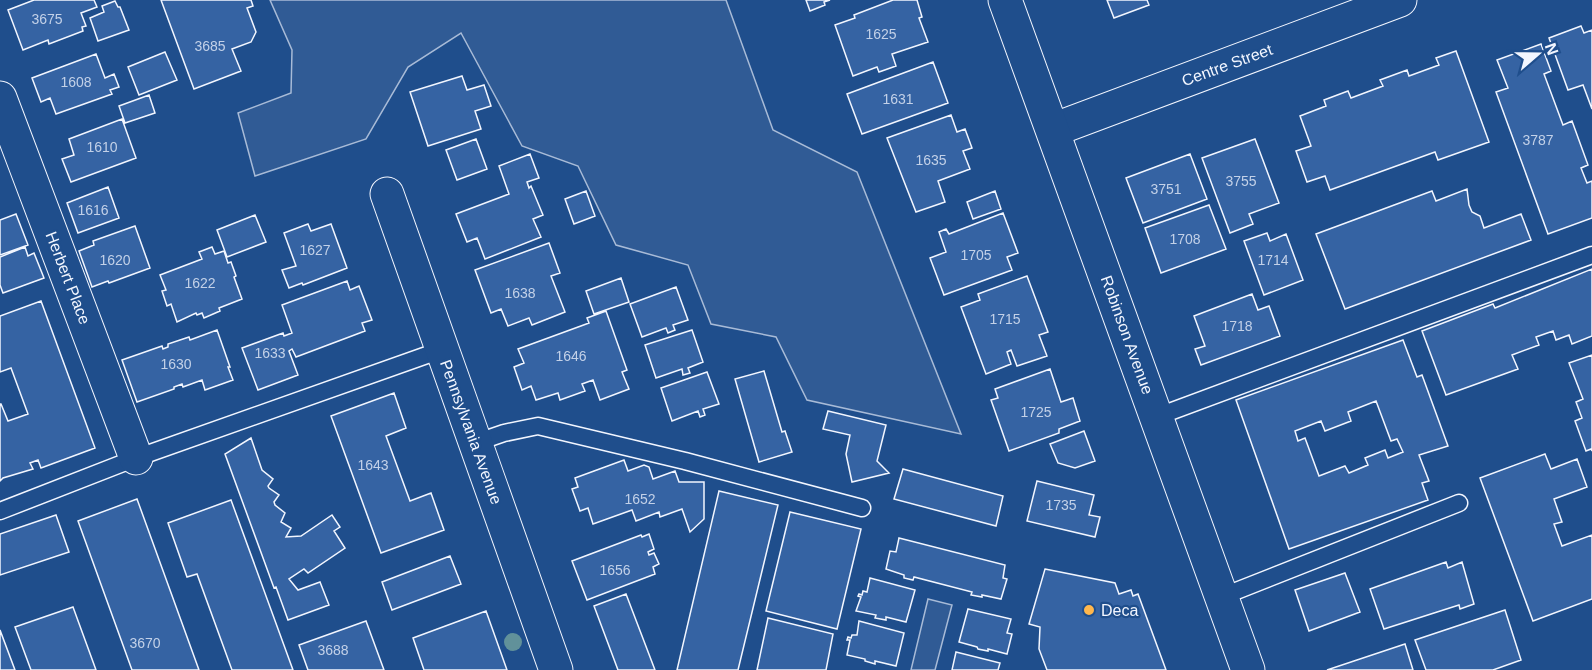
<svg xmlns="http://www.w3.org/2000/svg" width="1592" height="670" viewBox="0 0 1592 670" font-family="Helvetica,sans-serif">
<rect width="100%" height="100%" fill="#1f4e8c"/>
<!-- green -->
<path fill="#305b95" stroke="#a8bbd7" stroke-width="1.5" d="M270,0H726L773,130L857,172L961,434L807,400L776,337L711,324L688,265L616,245L578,166L522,146L461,33L408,67L366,139L255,176L238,113L291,93L292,50Z
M928,599L952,605L935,670H911Z"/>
<!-- building -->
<path fill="#3563a3" stroke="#f2f6ff" stroke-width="1.5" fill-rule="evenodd" d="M34,0H94L97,7L81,13L86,26L82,27L83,31L49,44L48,40L23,50L8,10Z
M161,0H251L253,6L247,8L256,32L251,42L232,49L241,71L194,89Z
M806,0H830L824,2L825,5L810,11Z
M893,0H917L922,17L919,18L928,42L892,54L896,66L879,72L877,67L853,76L835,25L855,18L854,15Z
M1107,0H1147L1149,5L1114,18Z
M115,1L118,7H120L129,30L98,41L90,18L104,12L102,6Z
M1581,26L1584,33L1592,30V109L1583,85L1568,90L1549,38Z
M1541,44L1551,71L1544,74L1563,125L1572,121L1588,165L1581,168L1587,183L1592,181V218L1548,234L1496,92L1508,88L1497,60Z
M1456,51L1489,142L1438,160L1435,152L1330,190L1325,176L1307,182L1296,151L1311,146L1300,116L1326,106L1324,100L1348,91L1351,98L1383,86L1380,80L1407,70L1409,76L1439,65L1436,58Z
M165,52L177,80L139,95L128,67Z
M96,54L105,78L114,74L119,87L110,90L112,94L56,114L50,98L41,102L32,78Z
M933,62L948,103L862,134L847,94Z
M462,76L467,90L484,85L491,106L475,111L481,129L428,146L410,92Z
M149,95L155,113L125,123L119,106Z
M951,115L957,132L965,129L972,148L963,151L970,169L938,181L945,202L916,212L887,138Z
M122,119L136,158L71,182L62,159L74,155L69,139Z
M476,139L487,169L457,180L446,150Z
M1255,139L1279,203L1249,214L1253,224L1230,233L1202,158Z
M530,154L539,178L527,182L529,188L531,186L543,215L533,219L541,237L485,259L477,238L467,242L456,214L509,194L499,166Z
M1190,154L1207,199L1143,223L1126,178Z
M108,187L119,218L78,233L67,203Z
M1467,189L1469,205L1472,212L1480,216L1484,228L1521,214L1531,240L1345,309L1316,234L1432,191L1436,201Z
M586,191L595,216L574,224L565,199Z
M995,191L1001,209L973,219L967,202Z
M1209,205L1226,249L1161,273L1145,228Z
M1003,213L1018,253L1007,257L1012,270L944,295L930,258L946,252L939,232L946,229L949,234Z
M16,214L28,245L0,255V220Z
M255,215L266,242L227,257L217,230Z
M308,224L311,231L331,224L347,268L303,285L302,283L289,288L282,270L296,266L284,233Z
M135,226L150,268L109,283L108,281L92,287L79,251L94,245L93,241Z
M1267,233L1270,241L1286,234L1303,280L1264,295L1244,241Z
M549,243L560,273L551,276L565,312L532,325L529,318L508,326L501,309L491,313L475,270Z
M25,247L28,256L34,253L44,278L3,293L0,285V257Z
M212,247L215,254L224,251L228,263L231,262L236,276L234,277L242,299L219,308L220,311L204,318L202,313L197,315L196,313L177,322L171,304L167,306L162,291L166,290L160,275L202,259L199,252Z
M1592,269V336L1572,344L1569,335L1556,340L1553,331L1536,337L1539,345L1512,355L1518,369L1446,395L1422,331L1493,304L1495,308Z
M1027,276L1048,332L1039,335L1047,356L1017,366L1011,350L1007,352L1011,364L986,374L961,307L980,300L978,294Z
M621,278L629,302L594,314L586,291Z
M347,281L350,290L359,286L372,320L362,323L365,331L296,357L292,349L289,351L298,375L258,390L242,348L283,333L284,336L292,333L282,305Z
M676,287L688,320L673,325L675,330L668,333L666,328L642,337L630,304Z
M1252,294L1258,310L1269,306L1280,336L1201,365L1195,349L1205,346L1194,316Z
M41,301L95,448L41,468L38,460L30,463L33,469L3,478L0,481V404H1L8,421L28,414L11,368L0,372V316Z
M606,311L627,370L622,372L629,389L600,400L593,380L582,384L585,391L560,400L558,393L536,400L531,386L522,390L514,367L524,363L518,349L589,323L587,318Z
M217,330L230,367H228L233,380L205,390L202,380L183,387L182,384L174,387V389L137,402L122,360L162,346L163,349L168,347V344L189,337L190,340Z
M692,330L703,362L688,368L690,373L683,375L682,369L656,378L645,345Z
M1403,340L1417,377L1422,375L1448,446L1419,455L1429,481L1422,483L1428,500L1289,549L1236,400ZM1376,401L1391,441L1397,439L1403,452L1388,458L1385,450L1365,458L1368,465L1349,473L1345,466L1319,476L1305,438L1298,441L1295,431L1321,421L1325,431L1351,421L1348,412Z
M1592,355V451L1591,449L1586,451L1575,421L1582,418L1576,402L1583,399L1569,363Z
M1050,369L1061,402L1073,398L1080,421L1059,429V433L1009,451L991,400L998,398L995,389Z
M764,371L782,432L785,431L792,452L759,462L735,379Z
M707,372L719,404L703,409L705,415L700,417L698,411L672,421L661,388Z
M394,393L406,428L386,436L410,501L431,493L444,530L381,553L331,416Z
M828,411L886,425L877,461L889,473L852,482L846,454L850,435L823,429Z
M1084,431L1095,461L1075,468L1058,463L1050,444Z
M251,438L262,470L273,479L268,486L269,488L279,495L274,502L275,505L285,513L281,522L291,528L286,537L301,536L332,515L340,527L334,531L345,548L308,573L304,569L289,579L298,590L320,582L329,605L288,620L276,587L274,588L225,454Z
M1545,454L1551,469L1577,459L1587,487L1554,499L1562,522L1554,524L1562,546L1592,535V599L1533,621L1480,478Z
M624,460L628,471L644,465L649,467L653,479L675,471L679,482H704V519L690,532L682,509L660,517L659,512L636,521L632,510L593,524L588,508L580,511L572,489L578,487L575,478Z
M903,469L1003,496L996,526L894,499Z
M1037,481L1094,495L1089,515L1100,517L1095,537L1027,521Z
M719,491L778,505L738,670H677Z
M137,499L199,670H132L78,521Z
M231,500L293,670H232L197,574L187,577L168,523Z
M790,512L861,529L837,629L766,611Z
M56,515L69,552L0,575V534Z
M649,534L654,549L648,552L649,555L654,553L659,564L653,567L655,574L587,600L572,561L641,535L642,537Z
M899,538L1005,565L1003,578L1007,579L1001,599L982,595V597L971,595L972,592L914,577L913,580L904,578V575L886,569L890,551L896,552Z
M450,556L461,584L392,610L382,582Z
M1446,562L1448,568L1462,562L1474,604L1460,609L1459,605L1384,629L1370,589Z
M1045,569L1115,583L1119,594L1131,590L1133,596L1138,594L1166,670H1047L1039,649L1040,627L1029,624Z
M1345,573L1360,612L1309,631L1295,590Z
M870,578L915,590L906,622L886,617V620L875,618L876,615L856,611L861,597L858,596L859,594L862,595L863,591L867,592Z
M626,594L655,670H618L594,606Z
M73,607L96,670H31L15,627Z
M968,609L1011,619L1007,633L1012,634L1007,654L988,649V651L978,649L977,647L959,642Z
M1505,610L1521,660L1493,670H1426L1415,640Z
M486,611L507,670H424L413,638Z
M768,618L833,634L826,670H757Z
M366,621L384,670H308L299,645Z
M859,621L904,633L896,666L875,661V664L865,661V659L847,655L850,640H847L848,637L851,638L852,635H857Z
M0,630L15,670H0Z
M1405,644L1413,670H1327Z
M956,652L1000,663L998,670H952Z"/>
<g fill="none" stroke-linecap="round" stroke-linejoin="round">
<!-- service casing -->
<g stroke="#f2f6ff" stroke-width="19">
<path id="service" d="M1156,417L1592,255
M475,443L504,433L538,426L685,461L862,508
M0,511L136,458L441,350
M1221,597L1459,503"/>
</g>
<!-- minor casing -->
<g stroke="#f2f6ff" stroke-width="35">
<path id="minor" d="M0,98L136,458
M1053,130L1400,0
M387,194L556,670"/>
</g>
<!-- secondary casing -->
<g stroke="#f2f6ff" stroke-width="35">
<path id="secondary" d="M1005,0L1248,670"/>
</g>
<!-- service -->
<use href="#service" stroke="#1f4e8c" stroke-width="16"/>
<!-- minor -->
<use href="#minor" stroke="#1f4e8c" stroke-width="33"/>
<!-- secondary -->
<use href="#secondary" stroke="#1f4e8c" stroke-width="33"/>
</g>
<!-- trees -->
<circle fill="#61919a" cx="513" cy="642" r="9"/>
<!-- markers -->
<circle fill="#ffb74d" stroke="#1f4e8c" stroke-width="2" cx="1089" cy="610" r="6"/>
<g text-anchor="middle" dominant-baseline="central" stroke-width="4.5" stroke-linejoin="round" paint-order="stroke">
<!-- number labels -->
<g font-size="14" fill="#c3d1e8">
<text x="47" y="19">3675</text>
<text x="881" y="34">1625</text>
<text x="210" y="46">3685</text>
<text x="76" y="82">1608</text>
<text x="898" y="99">1631</text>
<text x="1538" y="140">3787</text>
<text x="102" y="147">1610</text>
<text x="931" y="160">1635</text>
<text x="1241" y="181">3755</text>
<text x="1166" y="189">3751</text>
<text x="93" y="210">1616</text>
<text x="1185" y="239">1708</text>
<text x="315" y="250">1627</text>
<text x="976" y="255">1705</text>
<text x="115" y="260">1620</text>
<text x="1273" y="260">1714</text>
<text x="200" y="283">1622</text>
<text x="520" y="293">1638</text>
<text x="1005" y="319">1715</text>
<text x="1237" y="326">1718</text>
<text x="270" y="353">1633</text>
<text x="571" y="356">1646</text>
<text x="176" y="364">1630</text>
<text x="1036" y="412">1725</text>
<text x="373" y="465">1643</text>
<text x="640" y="499">1652</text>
<text x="1061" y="505">1735</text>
<text x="615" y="570">1656</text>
<text x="145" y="643">3670</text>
<text x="333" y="650">3688</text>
</g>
<!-- street labels -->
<g font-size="16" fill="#f2f6ff" stroke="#1f4e8c">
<text transform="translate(1227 65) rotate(-20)">Centre Street</text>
<text transform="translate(68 278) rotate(69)">Herbert Place</text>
<text transform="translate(1127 335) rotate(70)">Robinson Avenue</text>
<text transform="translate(471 432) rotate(70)">Pennsylvania Avenue</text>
</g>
<!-- poi labels -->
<g font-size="16" fill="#f2f6ff" stroke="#1f4e8c" text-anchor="start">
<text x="1101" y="610">Deca</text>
</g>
</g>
<!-- north arrow -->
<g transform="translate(1538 54) rotate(70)" stroke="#1f4e8c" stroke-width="4.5" paint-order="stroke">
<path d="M0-4.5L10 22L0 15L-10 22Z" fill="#f2f6ff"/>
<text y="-9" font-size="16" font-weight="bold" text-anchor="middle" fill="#f2f6ff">N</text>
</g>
</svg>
